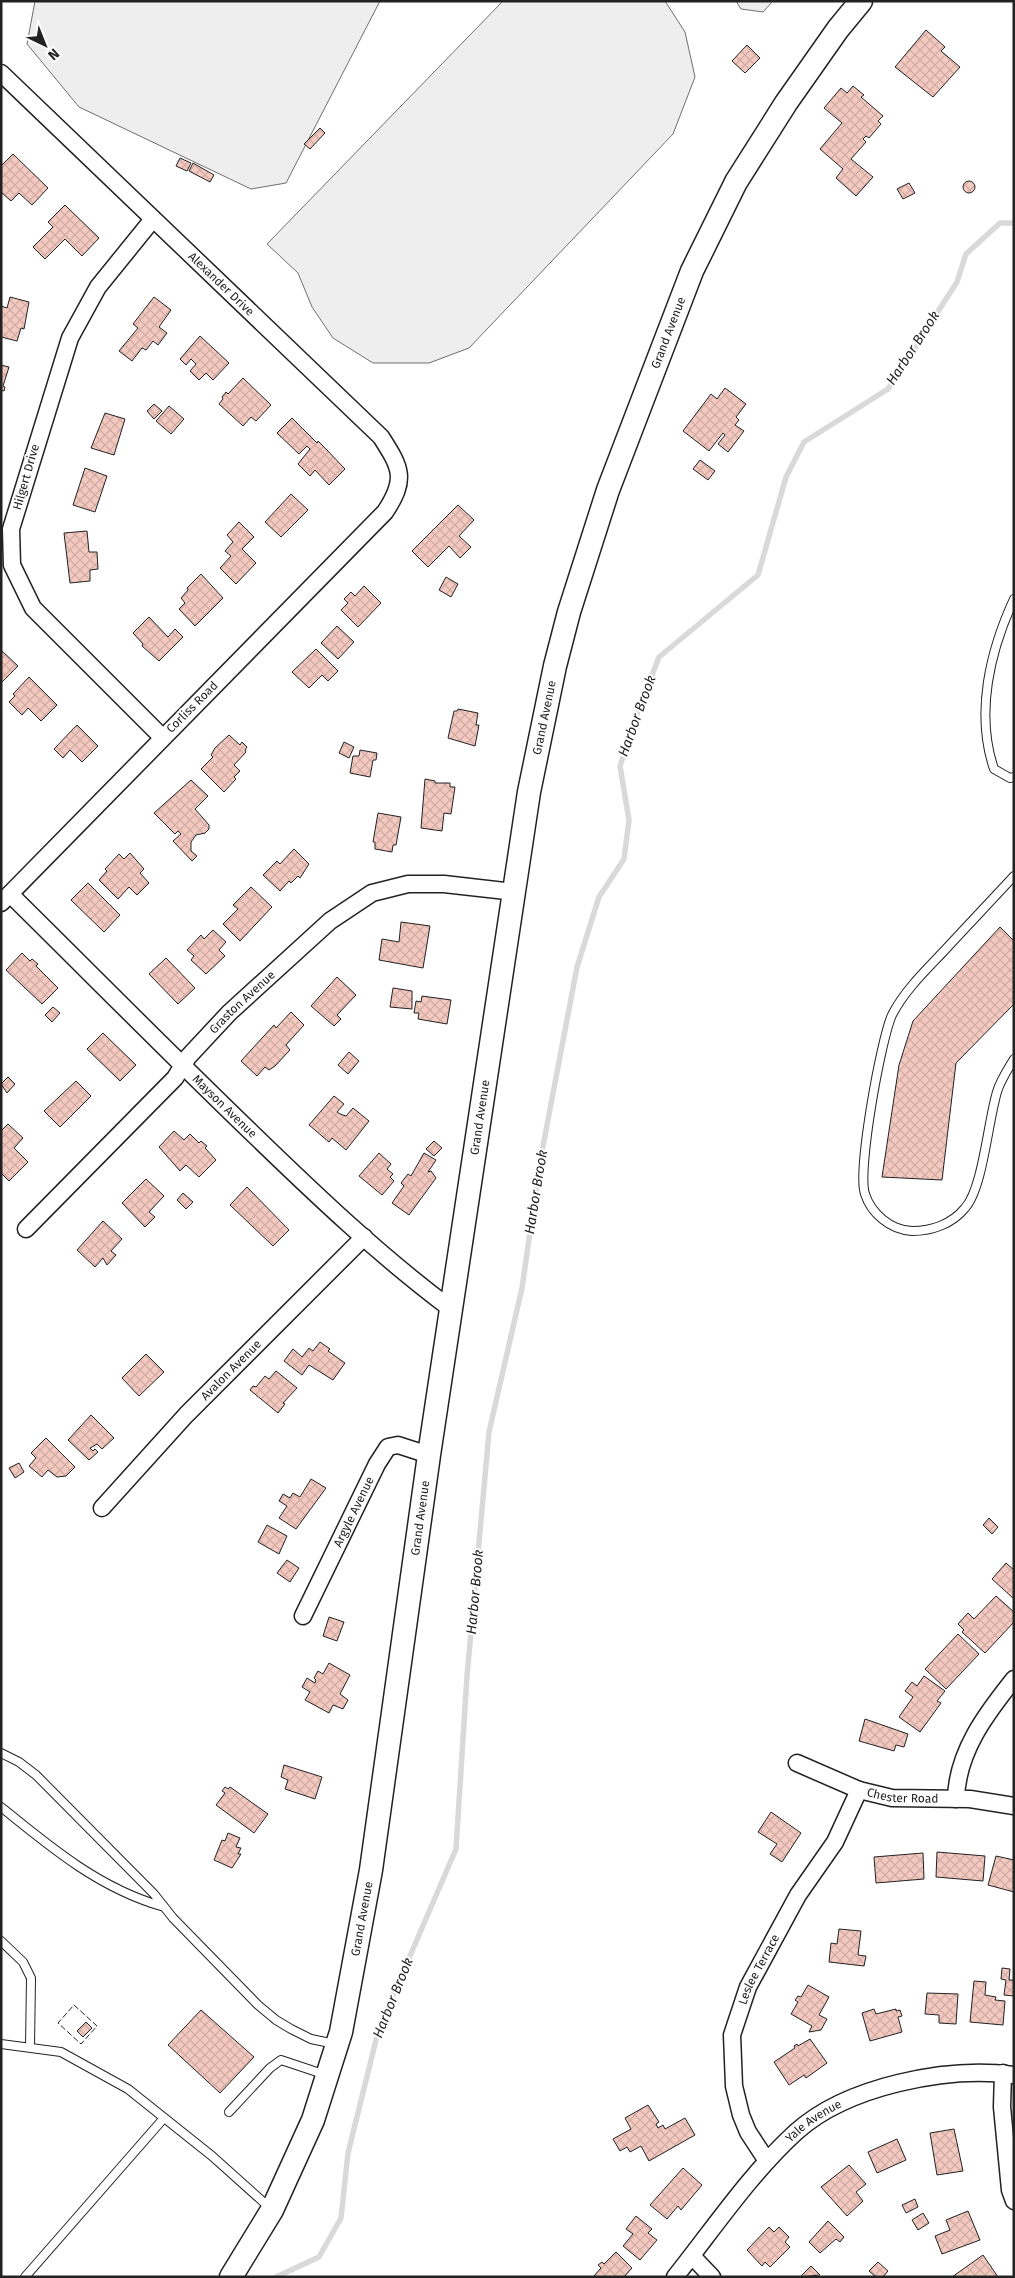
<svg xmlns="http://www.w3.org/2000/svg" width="1015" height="2278" viewBox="0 0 1015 2278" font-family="'Fira Sans',sans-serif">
<defs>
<pattern id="building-cross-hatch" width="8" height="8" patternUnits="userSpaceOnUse" patternTransform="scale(1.25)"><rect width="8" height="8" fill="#f3c9c0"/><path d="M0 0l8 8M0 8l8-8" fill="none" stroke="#d0aca5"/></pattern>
</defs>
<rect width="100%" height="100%" fill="#fff"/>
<!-- grass -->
<path fill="#eee" stroke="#6f6f6f" d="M35,1H380L286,183L251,189L79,107L27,44Z
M503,1H665L685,32L695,77L673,134L469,348L429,363H373L333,338L312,307L298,273L267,244Z
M736,1H773L763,12L741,9Z"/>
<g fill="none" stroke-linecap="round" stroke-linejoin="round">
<!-- stream -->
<path stroke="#d9d9d9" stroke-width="5.5" d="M276,2277L319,2257L341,2218L348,2153L379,2028L456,1849L467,1676L489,1432L522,1288L540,1162L577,967L599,897L624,859L629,820L620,766L635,719L659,657L758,575L786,477L804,442L888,389L957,282L966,254L1000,223H1014"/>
</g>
<!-- building -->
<path fill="url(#building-cross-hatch)" stroke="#222" d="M926,30L945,47L941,51L960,67L933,97L895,67Z
M747,45L760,58L745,73L732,61Z
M853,86L864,95L861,97L883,116L878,121L881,124L869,138L866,136L863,139L866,142L851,159L873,177L856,196L836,178L843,169L820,149L842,123L824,108L841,88L847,93Z
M320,128L325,133L310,149L304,144Z
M13,154L48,188L32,205L19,193L11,201L1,192V166Z
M180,158L191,163L187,171L176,166Z
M193,163L214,175L210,182L189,171Z
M963 187a6 6 0 1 1 12 0a6 6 0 1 1-12 0Z
M909,183L915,193L903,199L897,189Z
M65,205L99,238L82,256L65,239L45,259L33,247L53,227L48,222Z
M10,297L29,302L24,329L21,328L17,341L1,337V306L7,308Z
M154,297L171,310L159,327L167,333L158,345L153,341L146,350L142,348L132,361L119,351L138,328L133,324Z
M200,336L229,363L213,380L206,373L199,380L190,371L196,364L191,359L186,365L180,359Z
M1,365L9,367L3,386L5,387L4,391L1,390Z
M243,378L271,405L256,421L251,417L243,426L219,404L223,399L222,397L226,392L228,394Z
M725,388L746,404L736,417L739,420L735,425L744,431L728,452L718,444L725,435L723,433L709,451L683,431L711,394L717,399Z
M154,404L162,411L154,419L147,411Z
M169,406L184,419L171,434L156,421Z
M105,413L125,419L114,455L91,448Z
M292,418L317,443L318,441L325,448L345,469L329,485L315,470L310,476L298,464L310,449L307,446L299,454L277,433Z
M700,460L715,471L708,480L693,469Z
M85,468L107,476L95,512L73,505Z
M291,494L308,510L281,537L265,522Z
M458,505L474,520L459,536L471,547L460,558L449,546L428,567L412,551Z
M239,522L254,537L242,549L256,563L236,584L220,568L231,556L225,551L233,542L227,535Z
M87,531L89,552H97L98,569L90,570V581L70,583L64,533Z
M201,574L223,598L195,626L179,609L185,603L181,598L188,590L187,588Z
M446,577L458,584L451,597L439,590Z
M364,586L381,603L358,627L341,610L348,603L344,599L351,592L355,596Z
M149,617L168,637L175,629L183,637L159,661L142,646L143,644L133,633Z
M337,626L354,642L338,659L321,643Z
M316,649L338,671L328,681L322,675L309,688L292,672Z
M1,650L18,666L2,682H1Z
M29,677L57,705L41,721L28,708L22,715L9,702L15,696L13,694Z
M458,709L478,713L476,725H479L475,746L448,738L454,711H457Z
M77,725L98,746L82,762L70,750L63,758L54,749Z
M229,735L240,745L242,742L247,747L245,750L246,752L234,765L240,771L234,777L236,779L224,792L201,769L213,757L211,755L215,748Z
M344,742L354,747L349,758L339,753Z
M360,750L377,753L376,760H373L370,777L350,773L353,756H359Z
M425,779L435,781V783H450V787H455L451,814L444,813L442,831L421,828Z
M191,780L208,796L195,809L209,825V829L205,833L196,835L191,842V851L197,856L192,861L173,841L181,834L178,831L175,834L154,813Z
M378,813L401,817L396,845H393L392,852L375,849V842H373Z
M294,849L309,864L300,878L298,876L291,883L289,881L280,891L263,875L277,861L280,864Z
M130,853L144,869L140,873L149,883L137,895L129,887L118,899L99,880L107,871L105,869L119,854L124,859Z
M88,883L120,915L104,932L71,900Z
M251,887L272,907L240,941L223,924L238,909L233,905Z
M401,922L430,926L423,968L379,960L382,939L399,942Z
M1000,927L1014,941V1004L956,1063L942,1180L882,1177L899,1065L913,1021Z
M213,930L226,942L219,950L225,956L206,974L191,960L194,956L187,950L201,935L204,939Z
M22,953L30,961L32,959L38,964L36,966L58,988L42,1004L6,970Z
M166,958L195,988L178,1004L149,974Z
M337,977L356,995L337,1015L341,1019L334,1026L311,1006Z
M393,988L412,991V1009L390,1007Z
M422,996L451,1000L447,1024L418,1019L419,1013H414L416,1001L421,1002Z
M53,1007L60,1013L52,1022L45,1015Z
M291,1012L304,1025L286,1045L290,1050L275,1066L269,1070L265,1067L257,1076L241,1061L274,1025L276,1028Z
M103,1033L136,1065L120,1081L87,1049Z
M349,1052L359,1061L348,1074L338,1065Z
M8,1077L15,1084L7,1093L1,1084Z
M76,1081L91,1096L60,1127L44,1111Z
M334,1096L344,1104L337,1112L340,1114L346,1116L353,1108L369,1121L346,1150L332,1138L329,1142L309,1125Z
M8,1124L23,1138L14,1148L28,1162L9,1181L1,1173V1131Z
M174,1131L184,1140L190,1134L199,1143L201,1141L207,1146L205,1148L216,1160L199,1177L186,1165L180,1171L159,1147Z
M434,1141L442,1148L434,1156L426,1149Z
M379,1153L391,1164L387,1169L393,1174L390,1177L394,1181L382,1195L359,1176Z
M424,1153L436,1160L428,1172L431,1171L436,1178L409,1215L392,1203L404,1186L401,1183L408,1174L411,1176Z
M146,1179L164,1196L149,1212L155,1217L145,1227L122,1203Z
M247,1187L289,1230L273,1246L230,1205Z
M183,1193L193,1202L186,1209L177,1200Z
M103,1221L122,1239L111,1251L116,1255L107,1265L103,1258L95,1267L77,1250Z
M320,1342L330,1349L328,1351L345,1363L333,1380L309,1365L302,1375L284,1361L293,1349L302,1357L309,1348L313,1351Z
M146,1354L164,1372L139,1396L122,1378Z
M276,1371L297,1388L283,1403L285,1404L278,1413L250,1390L253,1386L256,1387L265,1376L269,1379Z
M91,1415L114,1438L102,1449L97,1444L92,1447L90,1448L93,1451L95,1449L98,1452L89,1460L68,1440Z
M46,1438L75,1467L66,1476L57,1477L48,1470L42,1477L29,1466L36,1458L31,1453Z
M19,1463L24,1472L15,1478L9,1468Z
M311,1479L326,1488L296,1529L279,1518L287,1506L279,1501L283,1494L290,1498L293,1493L300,1497Z
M989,1518L998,1527L992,1534L983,1525Z
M267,1525L287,1536L279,1554L258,1542Z
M287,1560L299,1568L290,1582L277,1573Z
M1006,1563L1014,1570V1599L992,1579Z
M996,1596L1014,1612V1622L985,1653L962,1632L964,1630L958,1624L968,1613L974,1619Z
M329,1617L344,1622L337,1641L323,1636Z
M958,1634L979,1654L946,1689L925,1669Z
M329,1663L350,1675L340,1694L348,1700L343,1709L333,1705L329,1713L305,1700L310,1692L302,1687L307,1678L315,1683L316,1680L314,1678L318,1671L323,1674Z
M924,1676L945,1691L937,1701L941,1703L920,1732L899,1717L913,1697L905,1691L912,1682L917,1686Z
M865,1719L908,1734L904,1747L896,1745L894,1751L859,1741Z
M284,1765L322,1777L315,1799L285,1789L288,1780L281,1777Z
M225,1787L228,1789L230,1787L268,1814L254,1833L216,1805L225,1793L222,1791Z
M771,1812L801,1833L782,1862L770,1854L777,1844L758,1832Z
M228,1833L240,1838L236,1847L241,1848L238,1854H241L232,1868L214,1860L222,1840L225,1841Z
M937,1852L985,1856L983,1881L936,1877Z
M923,1853L924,1879L876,1883L874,1857Z
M996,1856L1014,1860V1892L988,1885Z
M839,1929L861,1931L858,1955L866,1956L864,1966L829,1962L831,1943L837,1944Z
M1002,1968L1010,1969L1009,1980H1014V1996L1004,1995L1006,1980L1001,1979Z
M974,1981L986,1982L985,1995L996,1997L995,2000L1005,2001L1003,2025L970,2022Z
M808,1985L829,1997L819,2015L827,2019L821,2030L809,2032L812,2026L791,2014L798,2002L795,2000L798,1996L801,1997Z
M927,1993L958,1994L956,2024L939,2023V2015L925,2014Z
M874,2009L876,2014L896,2009V2011L900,2010L902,2016L898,2017L902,2032L870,2041L862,2013Z
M201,2010L254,2057L220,2093L168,2045Z
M86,2022L92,2028L83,2037L77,2031Z
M810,2039L827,2063L806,2078L804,2075L789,2085L774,2062L795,2048L794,2046L797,2044L798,2046Z
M648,2105L659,2122L656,2124L658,2128L663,2125L665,2129L685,2118L695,2135L649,2161L641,2146L630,2152L627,2147L620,2151L613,2139L631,2129L625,2118Z
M954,2129L963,2171L937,2175L930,2133Z
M897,2139L906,2160L877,2173L868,2152Z
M849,2165L866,2184L856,2192L863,2201L847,2216L821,2187Z
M683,2168L702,2185L681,2210L678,2206L667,2219L650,2205Z
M915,2199L918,2207L906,2213L902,2205Z
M968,2211L980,2240L942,2254L935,2236L950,2230L946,2220Z
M923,2213L929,2223L918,2230L912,2220Z
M636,2216L652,2229L648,2233L657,2240L640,2260L623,2246L633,2234L626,2229Z
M828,2221L844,2237L840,2242L836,2239L820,2253L809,2242Z
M769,2227L774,2232L779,2227L789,2237L785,2242L790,2247L770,2267L765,2262L762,2266L747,2250Z
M616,2252L632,2268L624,2277H593L601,2268L598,2265L602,2262L604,2264Z
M983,2255L998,2277H952Z
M878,2262L888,2271L883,2277H876L869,2271Z
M811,2266L820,2275L800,2277Z"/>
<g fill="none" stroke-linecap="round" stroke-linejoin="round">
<!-- lane casing -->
<g stroke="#222" stroke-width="10">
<path id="lane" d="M1014,599C990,651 975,713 994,769L1010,778L1014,777
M1014,876C991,901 967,926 944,951C926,970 904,991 892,1015C881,1039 857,1171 865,1194C871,1213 890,1230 912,1231C932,1231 952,1224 965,1208C983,1188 988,1121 997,1092C1000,1081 1008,1069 1014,1059
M1,1753L19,1762L36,1775L154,1894L173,1918L258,2005L276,2020L291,2029L311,2039L335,2044
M1,1807C50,1847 99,1888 161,1906
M1,1941L23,1962L31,1978L30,2047
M1,2044L61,2052L128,2089L212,2156L270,2208
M229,2112L270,2068L281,2060L326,2075
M25,2277L164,2118"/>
</g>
<!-- street casing -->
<g stroke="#222" stroke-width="19">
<g id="street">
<path id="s1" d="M1,73L381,437C401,468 407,479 385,512L1,903"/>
<path d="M153,219L98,287L70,338L11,529L12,565L33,608L162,737"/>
<path id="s2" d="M10,894C91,974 171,1055 253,1134C316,1195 380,1256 451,1309"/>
<path id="s3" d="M26,1229L175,1078L188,1057L229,1013L330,921L372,893L408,884H444L514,892"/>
<path id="s4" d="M102,1508L186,1415L364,1237"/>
<path id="s5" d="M303,1616L377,1464L388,1447L398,1445L429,1455"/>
<path id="s6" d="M797,1763L859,1790L892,1798L970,1799L1014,1806"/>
<path d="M956,1799C957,1752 986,1714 1014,1679"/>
<path d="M1003,2073L1002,2107L1010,2190L1014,2201"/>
<path id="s7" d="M767,2161L748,2132L741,2115L734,2086L732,2035L748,1987L798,1895L835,1842L859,1790"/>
<path d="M692,2256L712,2277"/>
<path id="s8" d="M675,2277C714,2228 750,2174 796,2132C847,2086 947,2066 1014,2075"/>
</g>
</g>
<!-- secondary casing -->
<g stroke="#222" stroke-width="25">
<g id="secondary">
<path id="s9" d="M231,2277L272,2210L313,2120L341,2032L371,1870L429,1455L529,792L555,666L569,612L608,490L692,271L736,182L786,103L838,29L861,1"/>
</g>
</g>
<!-- lane -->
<use href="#lane" stroke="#fff" stroke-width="8"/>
<!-- street -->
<use href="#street" stroke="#fff" stroke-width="16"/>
<!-- secondary -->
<use href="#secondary" stroke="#fff" stroke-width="22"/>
<!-- fence -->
<path stroke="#222" stroke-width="1" stroke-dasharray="6 2.5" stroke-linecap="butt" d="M74,2005L97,2026L81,2044L58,2023Z"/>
</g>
<g text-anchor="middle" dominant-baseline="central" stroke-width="4" stroke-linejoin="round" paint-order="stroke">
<!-- street labels -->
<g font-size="12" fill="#222" stroke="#fff">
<text stroke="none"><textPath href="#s1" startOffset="305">Alexander Drive</textPath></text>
<text stroke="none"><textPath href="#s9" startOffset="2005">Grand Avenue</textPath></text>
<text transform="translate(26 477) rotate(-74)">Hilgert Drive</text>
<text transform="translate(192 707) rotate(-45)">Corliss Road</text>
<text stroke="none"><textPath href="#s9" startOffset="1600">Grand Avenue</textPath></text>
<text stroke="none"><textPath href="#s3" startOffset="314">Graston Avenue</textPath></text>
<text stroke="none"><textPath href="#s2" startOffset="302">Mayson Avenue</textPath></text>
<text stroke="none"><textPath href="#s9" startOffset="1195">Grand Avenue</textPath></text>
<text stroke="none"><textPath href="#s4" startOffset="189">Avalon Avenue</textPath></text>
<text stroke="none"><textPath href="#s5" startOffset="116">Argyle Avenue</textPath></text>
<text stroke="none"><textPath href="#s9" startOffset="790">Grand Avenue</textPath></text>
<text stroke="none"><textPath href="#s6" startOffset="112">Chester Road</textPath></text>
<text stroke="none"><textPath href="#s9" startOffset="385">Grand Avenue</textPath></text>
<text stroke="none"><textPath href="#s7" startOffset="205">Leslee Terrace</textPath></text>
<text stroke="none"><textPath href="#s8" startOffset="210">Yale Avenue</textPath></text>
</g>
<!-- water labels -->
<g font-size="14" font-style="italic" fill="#222" stroke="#fff">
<text transform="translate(913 348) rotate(-57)">Harbor Brook</text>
<text transform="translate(637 716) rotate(-70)">Harbor Brook</text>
<text transform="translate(536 1192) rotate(-81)">Harbor Brook</text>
<text transform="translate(475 1592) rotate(-85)">Harbor Brook</text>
<text transform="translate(393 1998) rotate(-68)">Harbor Brook</text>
</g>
</g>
<!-- border -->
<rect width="1015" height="2278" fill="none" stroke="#222222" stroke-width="5"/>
<!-- north arrow -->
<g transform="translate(45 45) rotate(137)" stroke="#ffffff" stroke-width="4" paint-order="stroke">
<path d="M0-4L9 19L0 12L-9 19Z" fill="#222222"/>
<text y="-8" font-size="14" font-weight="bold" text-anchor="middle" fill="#222222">N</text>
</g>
</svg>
